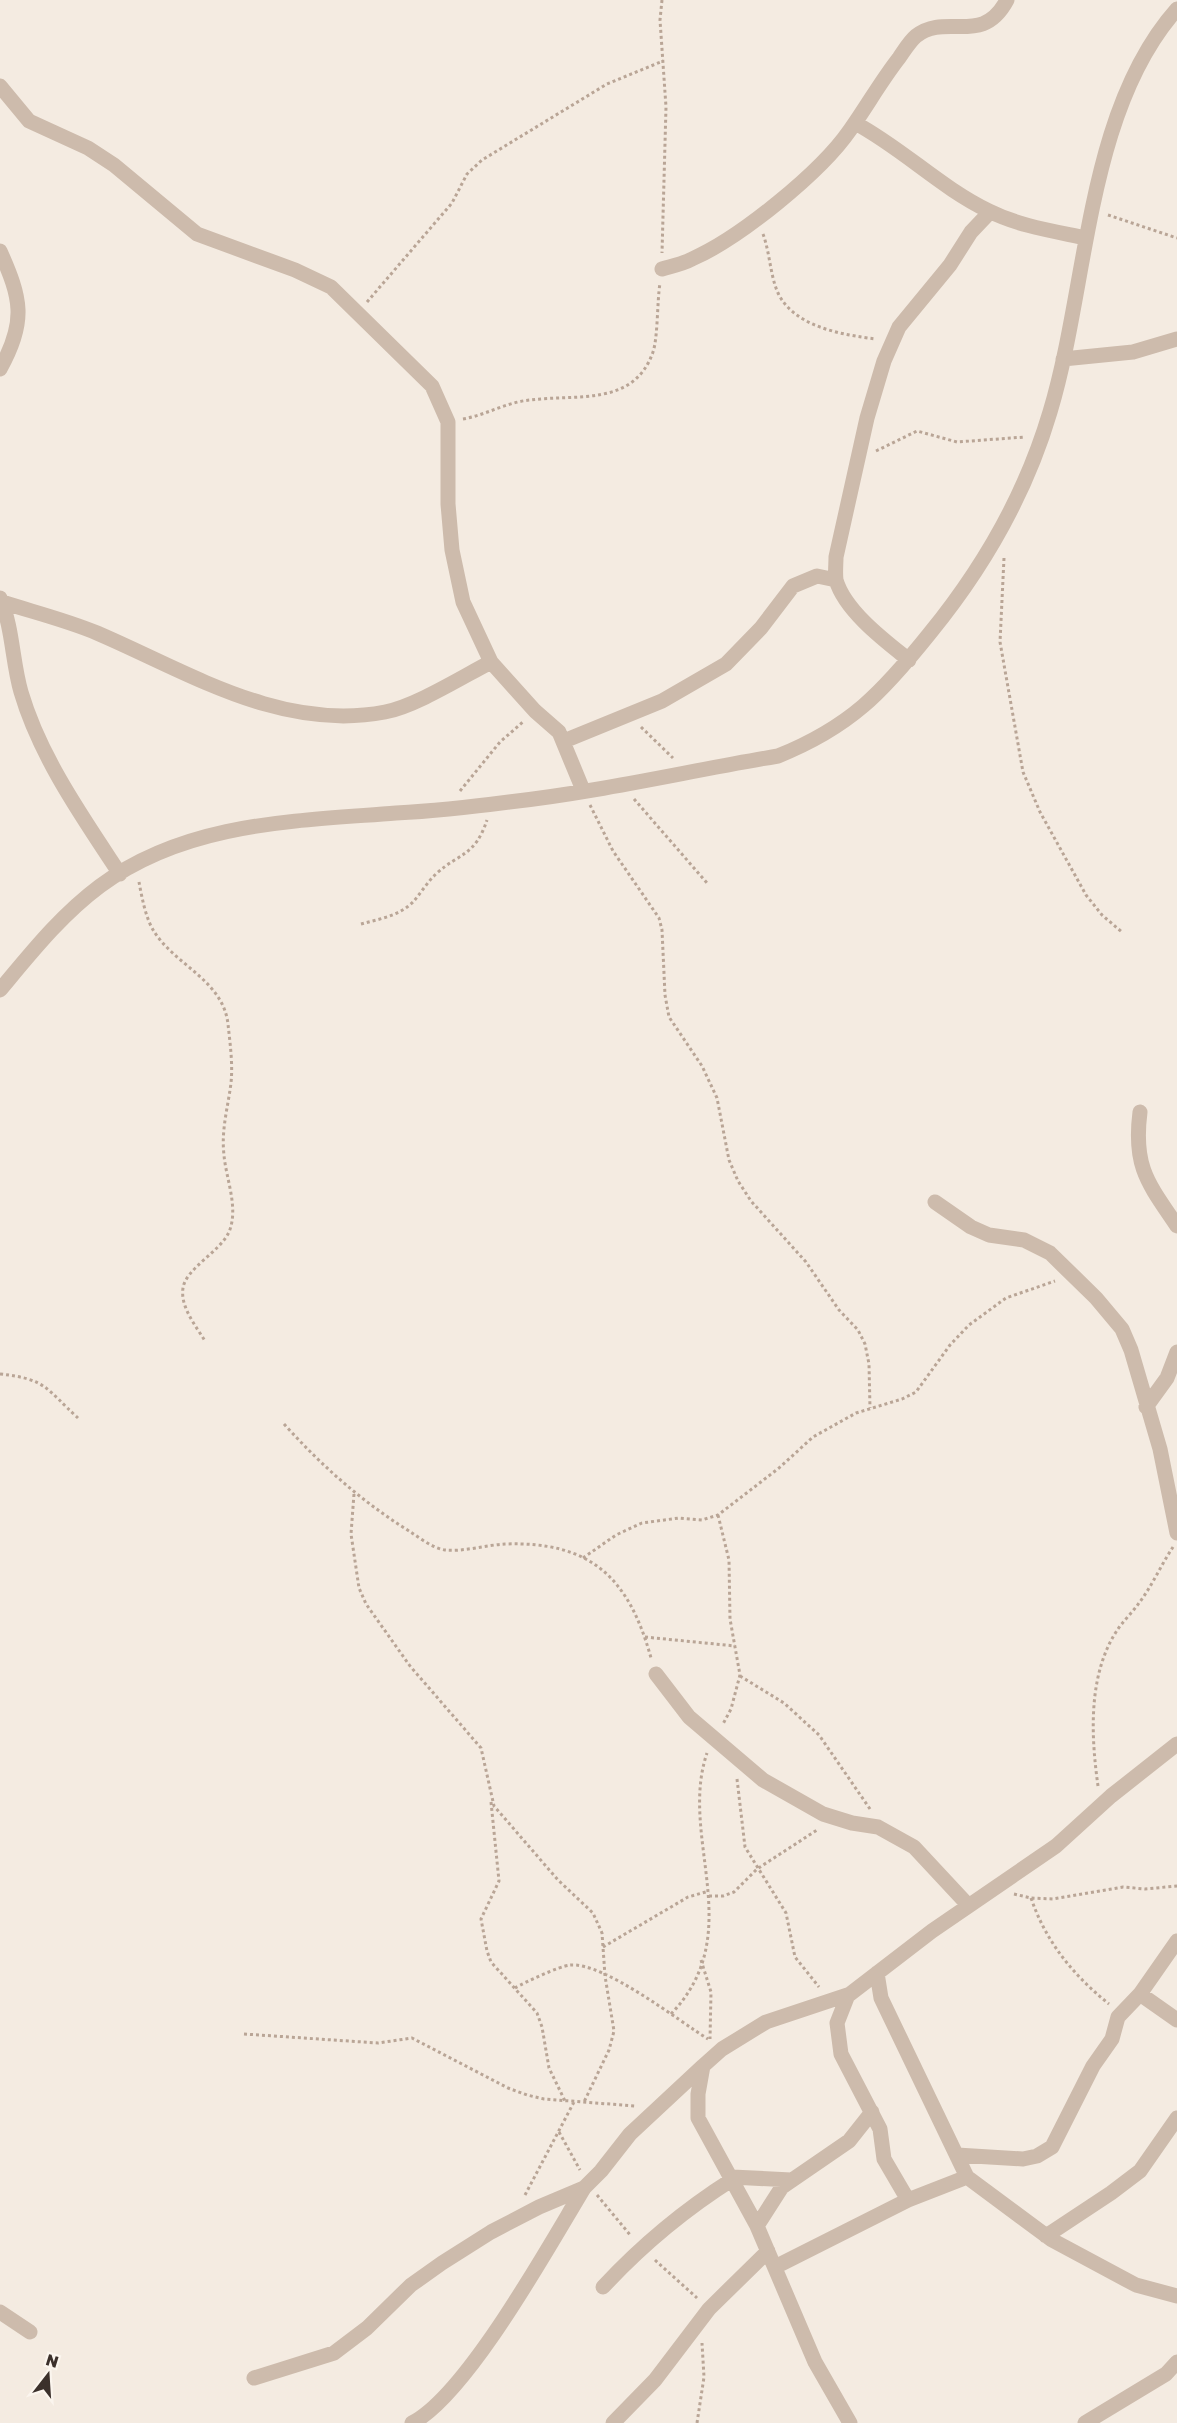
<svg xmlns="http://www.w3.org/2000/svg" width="1177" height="2423" viewBox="0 0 1177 2423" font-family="'Golos Text',sans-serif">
<rect width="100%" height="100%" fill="#f4ebe1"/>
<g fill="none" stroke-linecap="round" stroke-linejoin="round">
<!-- path -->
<path stroke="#b9a596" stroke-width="3" stroke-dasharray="3 3" stroke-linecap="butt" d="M662,0L660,20L666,107L662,253
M1108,215L1177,238
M763,234C770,253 770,275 778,293C794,327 843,335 876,339
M367,302L452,203L467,174L482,160L607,84L663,61
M463,419C486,415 507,402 530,400C576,394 634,407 653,352C658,337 657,302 660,283
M876,451L917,431L957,442L1025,437
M1004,558L1000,642L1023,772L1040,812L1086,895L1102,915L1123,933
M641,727L673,758
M460,791L500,742L524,721
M634,799L707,883
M590,805L613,851L659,918L662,930L665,995L669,1017L702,1066L717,1098L729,1160L738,1181L751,1201L806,1262L839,1310L858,1330L865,1344L869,1364L870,1408
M139,882C142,898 146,920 155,933C177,966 223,981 228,1024C230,1043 233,1064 231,1083C228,1107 221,1130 224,1155C226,1179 239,1208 229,1232C220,1252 186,1268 183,1288C180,1307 196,1326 205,1341
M361,924C379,919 399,916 413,902C421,893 428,881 437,873C461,852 475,856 487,820
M0,1374C47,1379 46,1389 78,1418
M284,1424C322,1466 361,1501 409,1531C420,1538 432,1548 445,1550C463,1552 486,1545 505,1544C591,1541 629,1578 651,1658
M354,1494L351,1534L359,1588L366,1604L410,1666L481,1748L494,1806L558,1880L593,1913L602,1933L605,1976L614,2031L609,2050L584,2102
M718,1515L729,1560L730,1619L740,1675L731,1709L723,1724
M583,1558L616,1535L642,1523L679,1518L702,1520L718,1515L779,1468L813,1437L856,1413L902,1399L916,1392L950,1345L969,1325L1006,1298L1055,1281
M645,1637L735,1646
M740,1676L784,1703L819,1735L870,1809
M737,1779L745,1847L786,1913L795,1957L819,1987
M1098,1786C1091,1736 1088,1676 1116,1632C1122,1622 1132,1613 1139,1603C1152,1586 1161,1565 1173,1547
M491,1802L499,1881L481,1919L487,1951L491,1962L537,2013L542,2027L549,2068L565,2101
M1014,1894L1031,1898L1053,1899L1123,1887L1145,1889L1177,1886
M709,1896H723L734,1892L757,1869L817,1830
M1031,1898C1046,1942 1073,1975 1109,2004
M603,1947L688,1897L709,1891
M701,1960L711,1992L710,2039
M515,1988C525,1982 560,1966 570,1965C604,1962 679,2021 708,2039
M671,2014C749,1933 678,1838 707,1753
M244,2034L378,2043L412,2038L508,2088L527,2095L544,2099L635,2106
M559,2132L580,2170
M525,2195L574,2102
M597,2195L631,2236
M655,2260L697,2298
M697,2423L704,2377L702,2343"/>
<!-- street -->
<path stroke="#cdbbac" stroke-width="15" d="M0,86L29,121L88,148L114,165L197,234L295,270L331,287L432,386L448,422V504L452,550L463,602L491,662L535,711L559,732L583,790
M855,123C902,148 941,188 989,211C1019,226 1053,231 1086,238
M0,251C21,298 27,321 0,369
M662,269C672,266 683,264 692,259C740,238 821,172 850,130C867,106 881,81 899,58C904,51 909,42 916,36C947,12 982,47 1007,0
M1063,359L1133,352L1177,339
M0,598C13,628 12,661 21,692C40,757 83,818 120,874
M2,602C33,612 66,620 97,633C188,672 281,732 385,712C416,706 462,677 491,662
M909,660C885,641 845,611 836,580C835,573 836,564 836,557L867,418L884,361L899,327L950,265L971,232L990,212
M564,741L662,701L726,664L761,628L793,586L817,576L836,580
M0,990C31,953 61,915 100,886C186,822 295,821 396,813C434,811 471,807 509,802C599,792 688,771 778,756C850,727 882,693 930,633C983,568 1026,493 1050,412C1088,287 1086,111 1177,9
M1140,1112C1133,1167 1148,1183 1177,1226
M935,1202L971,1227L989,1235L1024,1240L1050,1253L1096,1298L1122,1329L1131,1350L1160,1449L1177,1533
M1146,1407L1167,1378L1177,1352
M656,1674L689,1717L763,1780L823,1814L852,1823L878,1827L914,1847L968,1905
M877,1973L881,1998L967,2177L1052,2240L1136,2285L1177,2296
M1140,1994L1177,2020
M848,1995L837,2023L841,2054L880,2129L884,2159L908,2200
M957,2155L1023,2159L1037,2156L1052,2147L1093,2066L1112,2039L1118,2017L1140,1994L1177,1941
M732,2177L791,2180
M757,2226L782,2187L849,2141L872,2112
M1046,2236L1111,2193L1140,2171L1177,2118
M775,2267L908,2200L967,2177
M603,2287C642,2245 684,2210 733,2179
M0,2312L30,2332
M254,2378L334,2353L367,2328L411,2285L442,2263L491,2232L539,2207L584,2188L601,2171L630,2134L703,2066
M412,2423C467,2395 550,2244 584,2188
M613,2423L655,2380L709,2309L768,2251
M850,2423L815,2362L757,2226L698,2118V2094L703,2066L722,2049L766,2022L850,1994L932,1931L1056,1846L1111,1796L1177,1744
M1085,2423L1166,2374L1177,2362"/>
</g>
<!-- north arrow -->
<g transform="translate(48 2375) rotate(17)" stroke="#fbf5ee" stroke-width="4.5" paint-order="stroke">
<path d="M0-4.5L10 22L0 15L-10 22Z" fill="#3b302b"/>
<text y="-9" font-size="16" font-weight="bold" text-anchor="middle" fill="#3b302b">N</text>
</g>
</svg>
